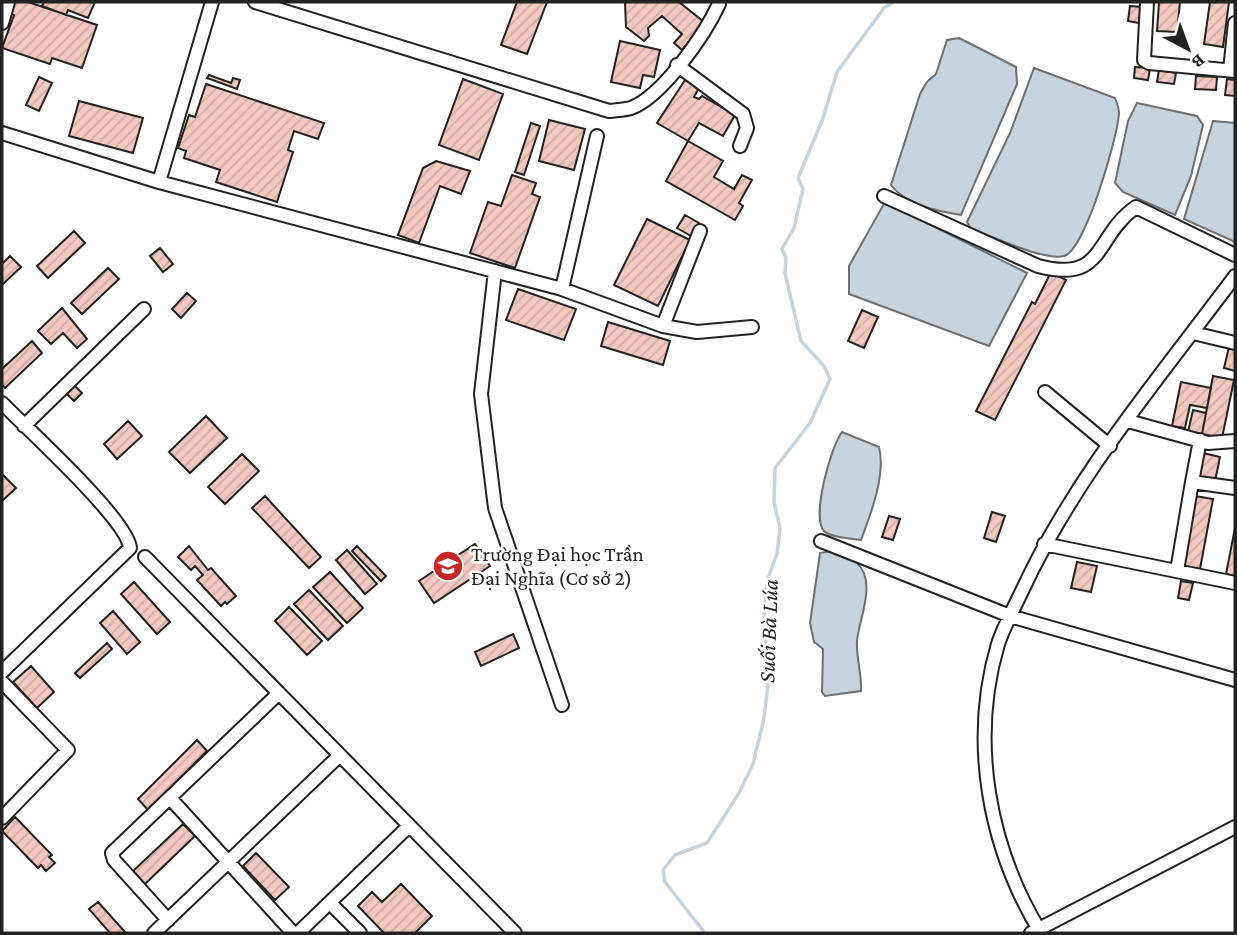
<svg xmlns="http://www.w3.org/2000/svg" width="1237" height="935" viewBox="0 0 1237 935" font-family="'Crimson Pro',serif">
<defs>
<pattern id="building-hatch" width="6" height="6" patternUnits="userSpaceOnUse" patternTransform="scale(1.75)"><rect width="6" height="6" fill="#f3c9c0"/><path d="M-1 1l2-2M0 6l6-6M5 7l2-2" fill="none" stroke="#d0aca5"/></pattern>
</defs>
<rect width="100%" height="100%" fill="#fff"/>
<!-- water -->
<path fill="#c7d3dd" stroke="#6f6f6f" stroke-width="2" d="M959,38L1016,67L1017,84L961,215C937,211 906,205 891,185L920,94L927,82L936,74L947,40Z
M1034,68L1115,98C1117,103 1119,108 1119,113C1118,136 1085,251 1064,256C1043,261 992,236 971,229L967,222L1010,133Z
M1137,103L1197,116L1203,125L1191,176L1175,215L1123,192L1115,183L1128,121Z
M1213,121L1235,123V242L1184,219Z
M885,202L1027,273L989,346L849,294V266Z
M842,432L879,447C886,475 871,513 861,540C851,538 831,538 824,531C811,517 831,446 842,432Z
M831,551C839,554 850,557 856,562C878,581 859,618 857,641C856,658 862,674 861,691L825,696L822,692L823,649L814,642L810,623L820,553Z"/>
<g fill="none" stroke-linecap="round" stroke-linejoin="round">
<!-- stream -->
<path stroke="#c7d3dd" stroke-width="3.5" d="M705,933L665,882L663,870L675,855L707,843L739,793L753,764L764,718L768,684L764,610L768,578L777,554L780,528L774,502L775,468L810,423L830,379L824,366L801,341L785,273L786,258L782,249L794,228L803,189L798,178L822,121L837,72L884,8L893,2"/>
</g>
<!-- building -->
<path fill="url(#building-hatch)" stroke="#222" stroke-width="2" d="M12,2H28L97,25L82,68L52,58L50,64L2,48L14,15L8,13Z
M44,2H95L88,18L68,10L66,15L42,6Z
M517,2H547L527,54L501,45Z
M625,2H679L704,22L682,50L674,43L682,34L662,16L648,28L649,36L644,41L626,27Z
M1159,2H1180L1177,32L1157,31Z
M1210,2H1229L1223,47L1204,44Z
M1130,6L1141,7L1139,23L1128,21Z
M620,41L660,50L654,77L643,75L640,88L611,82Z
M1135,67L1150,68L1148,80L1134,78Z
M1159,70L1176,73L1174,84L1157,82Z
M209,75L231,83L233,78L240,80L237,89L207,78Z
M1196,76L1217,77L1216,90L1195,89Z
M39,77L52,83L39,111L26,105Z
M463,79L503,94L479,160L439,145Z
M1227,79L1235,80V96L1225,95Z
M685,80L699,88L694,97L699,99L702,96L735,115L723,136L699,123L688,141L657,123Z
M206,84L324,123L318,139L294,131L288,150L293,152L277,202L216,182L220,170L184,158L186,151L178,148L189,115L195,117Z
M79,101L143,118L133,153L69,136Z
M549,120L585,129L574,170L539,161Z
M531,123L540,126L524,175L515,172Z
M688,141L723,161L714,177L734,189L742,175L752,180L739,203L743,206L735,220L666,181Z
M436,161L470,171L461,194L440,186L419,243L398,235L423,168Z
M512,175L536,183L532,194L540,197L515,268L470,253L488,202L501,206Z
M685,215L699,223L691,236L677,228Z
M647,219L690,240L658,306L614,285Z
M74,231L85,243L48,278L37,266Z
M160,248L173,264L163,272L150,256Z
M10,256L21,267L2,285V264Z
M108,268L119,279L82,314L71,303Z
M1051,272L1066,280L995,420L976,411L1032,302L1035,304Z
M518,289L576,309L564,340L506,320Z
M187,293L196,301L181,318L172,309Z
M62,308L87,339L77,348L63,333L51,344L38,331Z
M862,310L878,317L864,348L848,341Z
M608,322L670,341L663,365L601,346Z
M32,341L42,353L5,388L2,384V369Z
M1229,347L1235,349V371L1224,368Z
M1213,376L1234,380L1222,438L1202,434Z
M1181,382L1211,388L1207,408L1190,405L1185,428L1172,426Z
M74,385L82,393L74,401L66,393Z
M1193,410L1206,413L1202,434L1188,432Z
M206,416L227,438L190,473L169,452Z
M128,421L142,436L117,459L104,444Z
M1203,453L1220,457L1215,481L1198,477Z
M242,454L259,471L225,504L208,487Z
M2,474L16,488L3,500L2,499Z
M265,496L321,557L309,568L252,508Z
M1195,496L1213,499L1200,569L1182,566Z
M992,512L1005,516L996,542L984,538Z
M889,516L900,519L893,540L882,537Z
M1235,528V576L1226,574Z
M475,544L490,566L434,603L419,581Z
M189,546L208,570L211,568L236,596L227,604L225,602L221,606L197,580L203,575L195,566L191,570L178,557Z
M357,546L386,576L381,581L352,551Z
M347,550L377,584L365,594L336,560Z
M1077,562L1097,566L1091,592L1071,588Z
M330,572L363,608L347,623L313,587Z
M1181,581L1193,583L1189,600L1178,598Z
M134,582L170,622L157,634L121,594Z
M309,590L343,626L328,640L294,604Z
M289,607L322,641L307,655L275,621Z
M113,611L140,642L127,654L100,623Z
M513,634L519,648L481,666L475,652Z
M107,643L112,649L80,678L75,673Z
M31,666L54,692L37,708L13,682Z
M197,740L207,751L148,810L138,799Z
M15,817L52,855L49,857L55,863L46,871L41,865L38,868L2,831Z
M183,824L195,836L145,884L133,871Z
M256,853L289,887L275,900L243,866Z
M401,884L432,916L415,933H384L358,906L372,892L382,902Z
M98,902L126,933H110L89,909Z"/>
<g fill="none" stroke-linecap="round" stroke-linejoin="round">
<!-- minor casing -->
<g stroke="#222" stroke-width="16">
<path id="minor" d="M255,2L609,111C616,110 624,110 631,108C663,96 705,34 719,4
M1147,2L1144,60L1149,63L1235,71
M2,23L8,2
M677,65L743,114L747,128L740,146
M1230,70L1235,23
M2,133L159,182L562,289L663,326L697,332L752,327
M159,182L212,2
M884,196L1038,266C1106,284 1094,236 1136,207L1235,255
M495,271L481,394L495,508L562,705
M562,289L597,136
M663,326L700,231
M1193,333L1235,343
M1045,392L1110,446
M2,403C26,428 128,520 130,548L2,672
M1128,421L1208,443L1235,441
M24,426L144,309
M1192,482L1200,440
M821,541L1010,616L1235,680
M1044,544L1235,583
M145,557L515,933
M1177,571L1192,482L1235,488
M2,682L68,750L2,818
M170,798L293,933
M330,903L360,933
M168,920L114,860L112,853L279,693
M154,933L340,755
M298,933L409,826
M1031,933L1235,827
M1041,933C989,848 969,742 998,644C1004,626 1014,608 1022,591C1075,476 1160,377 1235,276"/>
</g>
<!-- minor -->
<use href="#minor" stroke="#fff" stroke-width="12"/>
</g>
<!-- icons -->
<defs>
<g id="school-disc" transform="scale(1.575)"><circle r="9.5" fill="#c62828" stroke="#fff"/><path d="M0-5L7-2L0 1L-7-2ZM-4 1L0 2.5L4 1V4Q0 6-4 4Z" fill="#fff"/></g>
</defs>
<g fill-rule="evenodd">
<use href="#school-disc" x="448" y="566"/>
</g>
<g text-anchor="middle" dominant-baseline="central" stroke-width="5" stroke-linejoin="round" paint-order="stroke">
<!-- poi labels -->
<g font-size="21" fill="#222" stroke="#fff" text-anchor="start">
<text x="471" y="554">Trường Đại học Trần<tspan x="471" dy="24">Đại Nghĩa (Cơ sở 2)</tspan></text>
</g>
<!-- water labels -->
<g font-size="23" font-style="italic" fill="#222" stroke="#fff">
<text transform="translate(768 631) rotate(-88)">Suối Bà Lúa</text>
</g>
</g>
<!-- border -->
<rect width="1237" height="935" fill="none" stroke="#222222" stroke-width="7"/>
<!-- north arrow -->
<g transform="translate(1188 49) rotate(139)" stroke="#ffffff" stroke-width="5" paint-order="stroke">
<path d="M0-5L12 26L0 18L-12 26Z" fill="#222222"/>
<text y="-10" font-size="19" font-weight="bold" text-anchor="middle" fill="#222222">B</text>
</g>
</svg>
